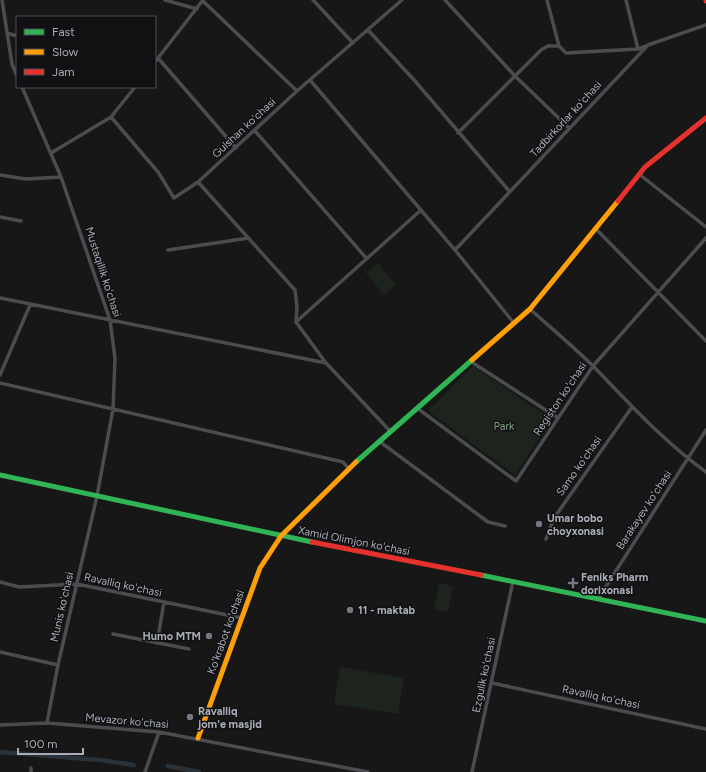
<svg xmlns="http://www.w3.org/2000/svg" width="706" height="772" viewBox="0 0 706 772" font-family="Figtree,sans-serif">
<rect width="100%" height="100%" fill="#171717"/>
<!-- green -->
<path fill="#1d241e" d="M378,263L396,285L384,295L366,273Z
M473,366L552,420L515,475L428,411Z
M439,583L453,586L448,612L434,609Z
M340,667L404,678L398,714L334,704Z"/>
<g fill="none" stroke-linecap="round" stroke-linejoin="round">
<!-- canal -->
<path stroke="#2a3239" stroke-width="4.5" d="M0,752L100,760L134,765
M168,766L199,772"/>
<!-- street -->
<path stroke="#4b4c50" stroke-width="3.5" d="M2,0L12,64L17,76
M165,0L197,9
M313,0L353,43
M445,0L515,76L569,128
M626,0L638,49L646,46
M203,1L297,91
M368,30L415,81L510,192
M7,33L17,36
M559,46L566,53L638,49
M158,58L236,148
M155,62L203,0
M310,80L455,250L513,322
M22,87L61,177L110,320L115,358L113,409L97,496L58,665L47,723
M111,117L158,172L174,198L198,182L297,91L402,0
M255,131L367,259
M458,133L541,50L548,46H559L547,0
M51,153L111,117L135,87
M639,174L706,227
M0,175L26,179L61,177
M198,182L295,290L297,307L296,322L326,363
M0,217L21,221
M596,229L706,341
M168,250L249,238
M455,250L648,45L706,25
M0,298L326,363L390,431
M530,309C551,328 574,347 594,367C629,403 664,442 706,472
M296,322L421,210
M470,361L558,418
M0,375L30,305
M0,383L343,462L349,469
M417,408L516,481L593,366L706,238
M379,441L488,522L505,526
M546,539L554,518L632,407
M0,582L19,587L77,584L242,618
M598,599L706,430
M113,634L189,649
M157,643L164,602
M0,652L58,665
M492,683L706,729
M0,725L47,723L159,732L368,772
M31,768V772
M145,772L159,732
M472,772L513,581"/>
<!-- fast -->
<path stroke="#30b455" stroke-width="5" d="M356,462L472,360
M0,475L312,542
M481,575L706,621"/>
<!-- slow -->
<path stroke="#ff9f0a" stroke-width="5" d="M472,360L530,309L618,201
M198,738L260,568L281,536L356,462"/>
<!-- jam -->
<path stroke="#e5322d" stroke-width="5" d="M706,0V1
M618,201L645,167L706,118
M312,542L481,575"/>
</g>
<!-- markers -->
<g fill="#757880" stroke="#111113" stroke-width="1.5">
<circle cx="539" cy="524" r="4"/>
<path d="M571 577h4v4h4v4h-4v4h-4v-4h-4v-4h4z"/>
<circle cx="350" cy="610" r="4"/>
<circle cx="209" cy="636" r="4"/>
<circle cx="190" cy="717" r="4"/>
</g>
<g text-anchor="middle" dominant-baseline="central" stroke-width="3" stroke-linejoin="round" paint-order="stroke">
<!-- street labels -->
<g font-size="11" fill="#a8adb8" stroke="#111113">
<text transform="translate(566 119) rotate(-47)">Tadbirkorlar ko'chasi</text>
<text transform="translate(244 128) rotate(-43)">Gulshan ko'chasi</text>
<text transform="translate(103 272) rotate(72)">Mustaqillik ko'chasi</text>
<text transform="translate(560 399) rotate(-56)">Registon ko'chasi</text>
<text transform="translate(579 466) rotate(-55)">Samo ko'chasi</text>
<text transform="translate(644 510) rotate(-57)">Barakayev ko'chasi</text>
<text transform="translate(354 541) rotate(11)">Xamid Olimjon ko'chasi</text>
<text transform="translate(123 585) rotate(12)">Ravalliq ko'chasi</text>
<text transform="translate(62 607) rotate(-77)">Munis ko'chasi</text>
<text transform="translate(226 632) rotate(-70)">Ko'krabot ko'chasi</text>
<text transform="translate(484 675) rotate(-78)">Ezgulik ko'chasi</text>
<text transform="translate(601 697) rotate(12)">Ravalliq ko'chasi</text>
<text transform="translate(127 721) rotate(5)">Mevazor ko'chasi</text>
</g>
<!-- park labels -->
<g font-size="11" fill="#7fa381" stroke="#111113">
<text x="504" y="426">Park</text>
</g>
<!-- poi labels -->
<g font-size="11" font-weight="bold" fill="#a8adb8" stroke="#111113" text-anchor="start">
<text x="547" y="518">Umar bobo<tspan x="547" dy="13">choyxonasi</tspan></text>
<text x="581" y="577">Feniks Pharm<tspan x="581" dy="13">dorixonasi</tspan></text>
<text x="358" y="610">11 - maktab</text>
<text x="201" y="636" text-anchor="end">Humo MTM</text>
<text x="198" y="711">Ravalliq<tspan x="198" dy="13">jom'e masjid</tspan></text>
</g>
</g>
<!-- legend -->
<rect x="16" y="16" width="140" height="72" fill="#111113" stroke="#4d4f55"/>
<rect x="24" y="29" width="20" height="6" fill="#30b455" stroke="#4d4f55"/>
<text x="52" y="36" font-size="12" fill="#a8adb8">Fast</text>
<rect x="24" y="49" width="20" height="6" fill="#ff9f0a" stroke="#4d4f55"/>
<text x="52" y="56" font-size="12" fill="#a8adb8">Slow</text>
<rect x="24" y="69" width="20" height="6" fill="#e5322d" stroke="#4d4f55"/>
<text x="52" y="76" font-size="12" fill="#a8adb8">Jam</text>
<!-- scale -->
<path d="M18 748v6h65v-6" fill="none" stroke="#a8adb8" stroke-width="2"/>
<text x="24" y="748" font-size="12" fill="#a8adb8" stroke="#111113" stroke-width="3" paint-order="stroke">100 m</text>
</svg>
